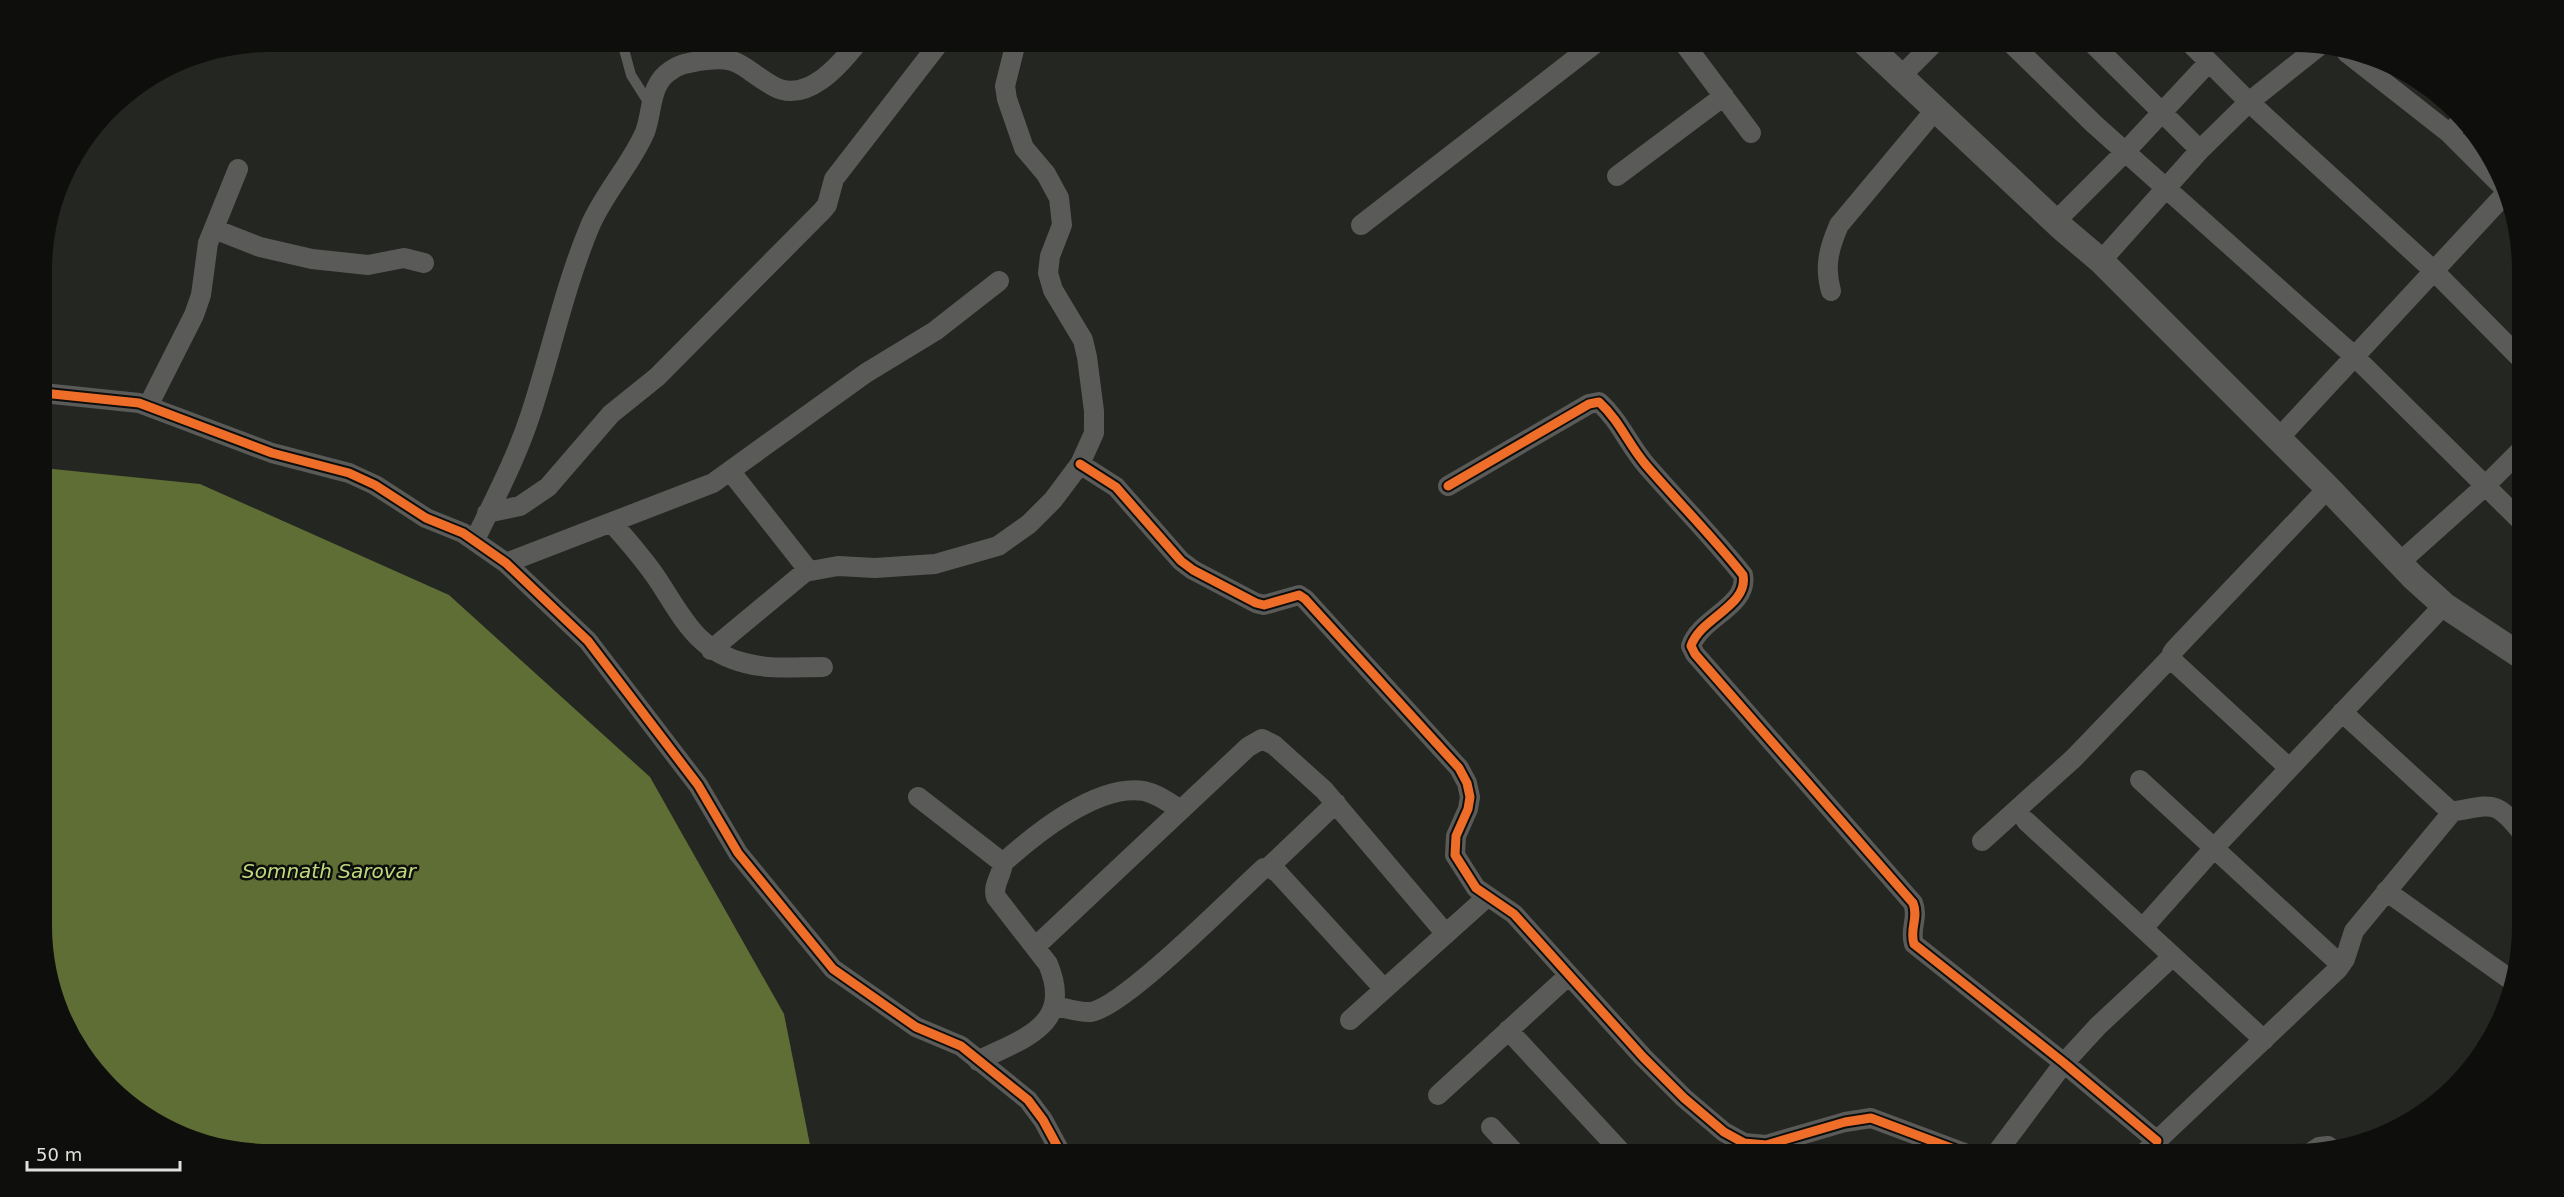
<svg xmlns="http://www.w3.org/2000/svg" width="2564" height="1197" viewBox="0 0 2564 1197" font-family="'DejaVu Sans',sans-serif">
<rect width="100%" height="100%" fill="#242622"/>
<!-- water -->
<path fill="#5f6e34" d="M43,468L200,484L449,595L650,777L784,1014L812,1155H271L183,1137L131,1107L90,1066L60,1014L44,956Z"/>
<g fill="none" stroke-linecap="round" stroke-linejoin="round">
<!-- service -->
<path stroke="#5a5b59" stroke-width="10" d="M622,42L631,75L650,105"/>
<!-- minor -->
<path stroke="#5a5b59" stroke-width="20" d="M1683,42L1751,133
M2010,42L2094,124L2354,356L2521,521
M2091,42L2200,150
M2189,42L2249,102L2433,270L2520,358
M2347,53L2449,133L2507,191
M1901,76L1935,42
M2449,133L2463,120
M1617,176L1724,96
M2055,222L2125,152L2209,62
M1361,225L1597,42
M214,229L260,247L312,259L368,265L404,258L424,263
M2101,261L2200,150L2249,102L2318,47
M1831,291C1824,266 1829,248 1839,225L1936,109
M43,393L139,403L272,453L349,473L375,485L426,518L463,533L506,563L588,641L698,785L738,853L833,969L916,1027L961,1046L1028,1100L1043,1120L1062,1155
M148,406L194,315L201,295L208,243L238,169
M2279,438L2507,192
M1080,464L1116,487L1181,561L1193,570L1256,603L1264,605L1299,595L1305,599L1459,768L1467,783L1470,797L1468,809L1456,836L1455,855L1476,888L1514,914L1643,1057L1684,1098L1724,1132L1744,1143L1766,1145L1845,1122L1871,1118L1970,1155
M731,472L809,571
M1448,486L1589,404L1599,402C1620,421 1628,444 1646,465C1678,502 1713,537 1743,575C1749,606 1700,618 1691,646L1695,654L1913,903C1919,918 1909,929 1914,944L2064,1063L2157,1141
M487,513L520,506L548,487L611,414L657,377L822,211L827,205L834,179L940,42
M612,523C628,541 644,559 658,580C682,617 698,652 745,663C770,670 797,667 823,667
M475,540C494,500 516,459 530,416C551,353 564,288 590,226C604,193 632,163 645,132C653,111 649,85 670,71C679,64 688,63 699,61C741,54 741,68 773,86C806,105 840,65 858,42
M506,563L713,483L866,373L935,331L999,281
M2399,563L2484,487L2521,450
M711,650L805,572L838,566L875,568L935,564L998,546L1029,524L1053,500L1080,464L1094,433V411L1087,357L1083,340L1053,290L1048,273L1050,256L1062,225L1059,198L1046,174L1024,148L1007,99L1005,86L1016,42
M2289,768L2172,660V653L2175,649L2328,488
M2140,780L2341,965
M918,797L1003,863C1002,875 992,886 996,897L1048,964C1074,1026 1023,1038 978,1061
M2450,812C2491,806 2494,797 2522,833
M2026,821L2264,1040
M1982,841L2074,758L2172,656
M1003,863C1035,834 1098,783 1144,791C1158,794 1169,803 1181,810
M1269,867L1336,803
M2386,891L2511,980
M2143,928L2215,847L2444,605
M1035,947L1248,747L1262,739L1274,745L1324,790L1446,934
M1055,1006C1066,1008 1080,1013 1091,1012C1125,1006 1233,896 1264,868L1269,867L1278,873L1384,989
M1350,1020L1487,897
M1508,1030L1624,1155
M1438,1095L1569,975
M1491,1127L1517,1155
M1995,1155L2064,1063L2098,1026L2173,956
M2142,1155L2338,969L2345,959L2354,931L2449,816L2448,809L2342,712
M2307,1155L2319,1147L2328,1146L2333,1150"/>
<!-- tertiary -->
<path stroke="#5a5b59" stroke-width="26" d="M1864,42L2062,228L2101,261L2328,488L2413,577L2444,605L2521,656"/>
<!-- cycleway casing -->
<g stroke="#0e0f0c" stroke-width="13">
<path id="cycleway" d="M43,393L139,403L272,453L349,473L375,485L426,518L463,533L506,563L588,641L698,785L738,853L833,969L916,1027L961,1046L1028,1100L1043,1120L1062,1155
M1080,464L1116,487L1181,561L1193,570L1256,603L1264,605L1299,595L1305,599L1459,768L1467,783L1470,797L1468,809L1456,836L1455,855L1476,888L1514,914L1643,1057L1684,1098L1724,1132L1744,1143L1766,1145L1845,1122L1871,1118L1970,1155
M1448,486L1589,404L1599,402C1620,421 1628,444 1646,465C1678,502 1713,537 1743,575C1749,606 1700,618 1691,646L1695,654L1913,903C1919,918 1909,929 1914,944L2064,1063L2157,1141"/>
</g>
<!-- cycleway -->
<use href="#cycleway" stroke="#ee6e29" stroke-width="9"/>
</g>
<g text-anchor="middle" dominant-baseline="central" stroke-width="5" stroke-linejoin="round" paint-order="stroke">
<!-- water labels -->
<g font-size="20" font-style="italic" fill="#bfd97e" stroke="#0e0f0c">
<text x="329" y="871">Somnath Sarovar</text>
</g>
</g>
<!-- crop -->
<path d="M0 0H2564V1197H0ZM270 52H2294A218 218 0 0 1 2512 270V926A218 218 0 0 1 2294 1144H270A218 218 0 0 1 52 926V270A218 218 0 0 1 270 52Z" fill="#0e0f0c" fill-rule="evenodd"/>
<!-- scale -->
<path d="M27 1161v9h153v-9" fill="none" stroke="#dfe1dd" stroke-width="3"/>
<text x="36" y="1161" font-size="18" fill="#dfe1dd" stroke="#0e0f0c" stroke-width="4.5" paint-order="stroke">50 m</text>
</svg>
